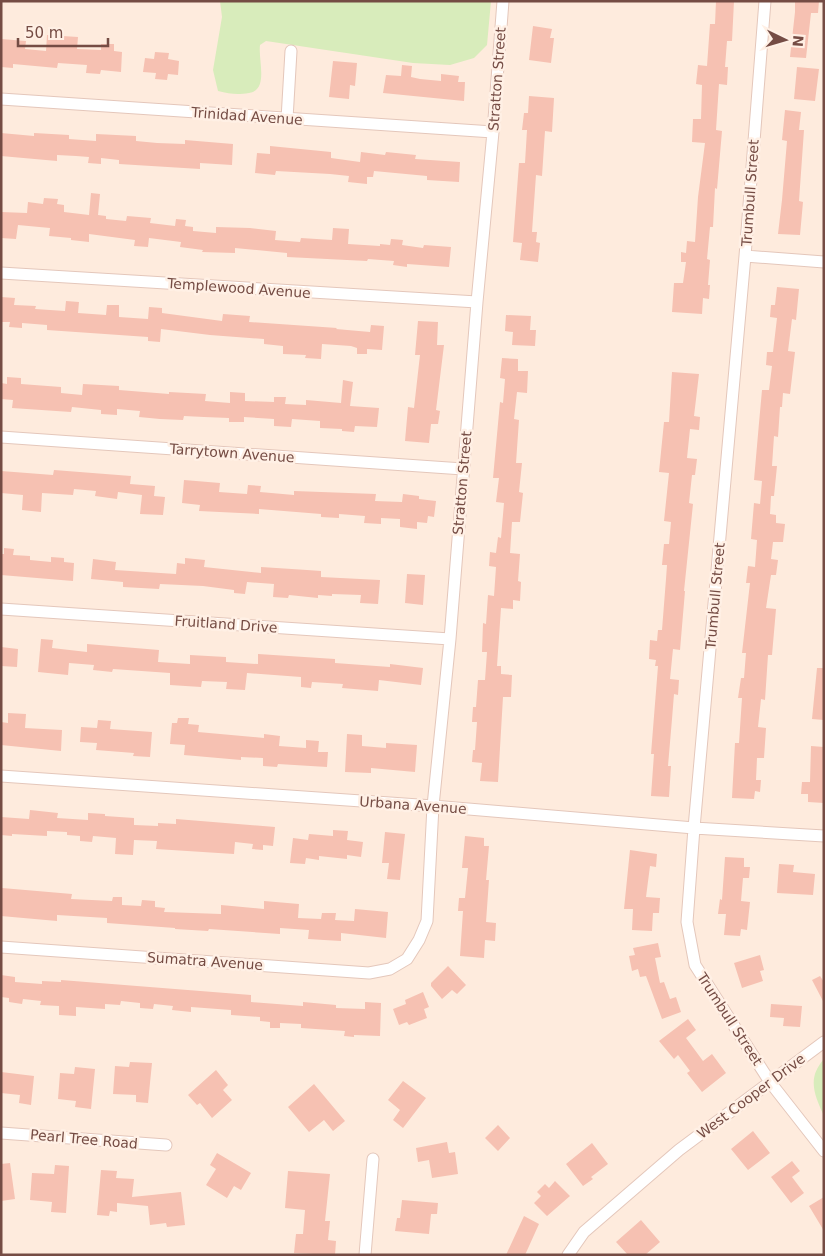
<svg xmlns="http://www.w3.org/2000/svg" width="825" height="1256" viewBox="0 0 825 1256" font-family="'DejaVu Sans',sans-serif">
<rect width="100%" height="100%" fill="#feebdd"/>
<!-- green -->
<path fill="#d8ecbb" d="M220,1H491L487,45L474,58L450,65L413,63L266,41L260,45C258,60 269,90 249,93C237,95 230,94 218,91L213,70L222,17Z
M824,1059V1116C814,1094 807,1078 824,1059Z"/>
<!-- building -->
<path fill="#f6c1b2" d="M716,1H734L732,41H727L725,67H728L727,85L719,84L716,130L722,131L717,189L715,188L713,227H710L707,259L710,260L708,285H710L709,299L703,298L702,314L672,312L674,283H683L686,262H681V252L686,253L687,241L695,242L698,197L705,143L692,142L693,119H701L702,85L696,84L698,65L707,66L710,24H715Z
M795,1H819L818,13H811L806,58L790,57L795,12Z
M533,26L552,29L550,38H554L551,63L529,60Z
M47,35L78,37L77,49L101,50V44H114V51L122,52L121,72L101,70L100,74L86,73L87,65L58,63L57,68L13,64V68L1,67V39L26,41L25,49L46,51Z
M155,52L169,53L168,59L179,61L178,75L168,74L167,80L155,79L156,73L143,72L145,58L154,59Z
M333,61L357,63L355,86L350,85L349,99L329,97Z
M402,65L412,66L411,77L420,79L441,81V74L459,76L458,82H465L464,101L383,93L386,75L401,76Z
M797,67L819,69L815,101L794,99Z
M529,96L554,98L552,132L545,131L542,176L536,175L532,232H537L536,242L540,243L538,262L520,260L522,243L513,242L519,163H525L527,130H522L524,113H528Z
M785,110L801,112L799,130H804L799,201L803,202L800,235L778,234L782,200L787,141L782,140Z
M1,133L34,136V133L69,135V139L96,141V134L136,136V141L157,143L185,144V140L233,144L232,165L200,163V169L119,164V160L101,158V164L88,163L89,157L76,156L57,155V161L1,156Z
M270,146L331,152V158L360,162L361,152L385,155L386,152L416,155L415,159L460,162L459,182L427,180V176L374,171L373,177H367V184L348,182L349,176L330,174L276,171L275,175L255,173L257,153L270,154Z
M91,193L100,194L98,215L106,216V219L126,221L127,216L151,218L150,223L175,226L176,219L186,220L185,226L193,227V231L216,233V227L250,228L276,231L275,240L300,242L301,238L332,240L333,228L349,229L348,244L380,246V244L390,245L391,239L403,240L402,245L423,248L424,245L451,247L449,267L407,264V267L393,265L394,261L368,259L367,261L287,257V253L235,248V253L202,252L203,250L180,247L181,242L149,238L148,247L134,246L135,240L89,234V242L71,240V238L49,236L50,228L18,225L16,239L1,238V212L27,213L28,202L43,204L44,198L58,199L57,204L64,205V212L89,215Z
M777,287L799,289L796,320L792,319L788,351L795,352L790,394L783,393L782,407H780L778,437L774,436L772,466H777L774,496H771L770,514L776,515V523L785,524L783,542H773L771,559L778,560L776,575H771L766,608L776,609L772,655H768L765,700L761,699L758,727L766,728L764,758H757L756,780H761L760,792L755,791L754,799L732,798L735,743H739L742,698H738L741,678H744L746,653H742L750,583H746L748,566L755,567L757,540L751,539L754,503L760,504L762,481L754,480L759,423L762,390H769L772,366L766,365L767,352H773L777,318L770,317L771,305H775Z
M1,297L15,298L14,305L36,306L35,309L65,311L66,301L79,302L78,313L106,315L107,305H119V317L148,319L149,307L162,308V313L222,321L223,314L250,316L249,322L337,328L336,329L370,332L371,325L384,326L382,350L367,349V354H357V348L351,346L322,344L321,359L305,358L306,355L283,354V346L264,344V339L210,335L161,329L160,342L148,341V337L47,330V325L22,323V328L9,327L10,322H1Z
M506,315L531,316L530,330H536L535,346L512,345L513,332L505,331Z
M418,321L438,322L437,345H444L436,410L440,411L438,424H431L429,443L405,441L408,407L414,408L420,355H415Z
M502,358L518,359V371H528L527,393L517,392L514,419L519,420L516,463H522L519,492L523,493L520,522H512L510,553L520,554L518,581L521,582L520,601L513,600V609L501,608L497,666H501V674L512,675L511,697H503L498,782L480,781L482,763L472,762L473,750H475L477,722H472L473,707H476L478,680H485L487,652H482L483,623L486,624L488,595L494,596L496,567L489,566L490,552L496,553L498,537L501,538L504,503L496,502L499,478H493L500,402L503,403L505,379L500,378Z
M672,372L699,374L694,416L700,417L699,430L690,429L687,458L697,459L695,475H692L689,503L693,504L684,591H685L680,650L673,649L670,679L679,680L678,695L674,694L672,719L668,766H671L669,797L651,796L654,754H651L658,666H655L656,660L649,659L650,640L657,641L658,630H662L666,579L667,565H662L664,544H669L671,522L664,521L669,473L659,472L664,422H669Z
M7,377L21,378V384L61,387V393L82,395L83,384L119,386V390L169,394V392L206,394L205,401L230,403V392L245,393V401L274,402V397H286L285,404L306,405V400L341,403L343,380L353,382L350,406L379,408L377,427L355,426L354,432L342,431V429L320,428V421L292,419L291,427L274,426V419L244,417V422H229V418L204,417L184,416L183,420L160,419L139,417L140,411L117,409V415L101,414V410L72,407L71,412L12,408L13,400L1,399V383L7,384Z
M54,470L131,476L130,484L155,486L154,496L165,497L163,515L140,514L142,495L118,492L117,499L95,496L96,491L74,489L73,495L42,493L41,512L22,510L23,495L1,493V471L53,475Z
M184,480L220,483L219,492L247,494L248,485L261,486L260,492L294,495V491L376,494L375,501L402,502L403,494L419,496V499L436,501L434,517L428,516L427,523L417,522V529L400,527V519L381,518V524L364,523L365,516L339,514V518L321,517V514L259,509V514L199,511L200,505L182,503Z
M4,548L14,549L13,555L30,556V560L51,562V557L64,558V562L74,563L73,581L1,575V554H4Z
M185,558L205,560L204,567L261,573V567L307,570L321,571V577L380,580L378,604L360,603L361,595L332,594V596L318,595V598L289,595L288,598L273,597L274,584L247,582L245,594L234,593V590L203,586L160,584L159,589L123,587V582L91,579L93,559L116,562L115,570L176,574L177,563L185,564Z
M407,574L425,575L423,605L405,603Z
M41,639L53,640L52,648L87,652V644L159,650L158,662L190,664V655L226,657V662L258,664V654L335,659V663L390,667V664L423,668L421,685L379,680L378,691L342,688L343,684L312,682L311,688L301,687V677L247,673L245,690L226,689L227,682L202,681L201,687L170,685V673L113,669L112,672L93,670L94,665L69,663L68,675L38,672Z
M1,647L18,649L17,667L1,666Z
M817,668H824V720L812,719Z
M8,713L26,714L25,728L62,730L61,751L1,745V722L8,723Z
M178,718H189L188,724L199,725L198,732L264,738V734L280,736L279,746L306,748V740L319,741L318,752H328L327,767L278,764L277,767L263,766V758L241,757V760L184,755L185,745L170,744L172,723H177Z
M98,720L111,721L110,729L152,732L150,757L133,756L134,753L96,750L97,743L80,742L81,727L97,728Z
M347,734L362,735V746L386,748V743L417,745L415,772L371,768V773L345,772Z
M811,746L824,747V803L808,802V794H801L802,782H810Z
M30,810L58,813L57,818L88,820V813L105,814V816L134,818V825L158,826V823L176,824V819L275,827L273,846L263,845V850L252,849L253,844L235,842L234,854L156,849L157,841L134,840L133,855L115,854L116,838L93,836L92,842L80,841V836L67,835V832L47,831V836L12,834V836L1,835V817L29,819Z
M333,830L348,831L347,840L363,842L361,857L347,855V859L319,856V860L306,858L305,864L290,863L293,838L308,840L309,834L333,836Z
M385,832L405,834L400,880L387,879L389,863H382Z
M465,836L484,838V846H489L486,880H489L486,922L496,923L495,941L485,940L484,958L460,956L463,911H458L459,898H465L468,868H462Z
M630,850L657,854L656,867L650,866L646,897L660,898L659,913H653L652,931L632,930L633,909H624Z
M725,857L744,858V867H750L749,878H743L741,901L750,902L747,930L741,929L740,936L724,935L726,914H718L720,899L722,900Z
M779,864L794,865L793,872L815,874L813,895L777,893Z
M2,888L72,894L71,899L112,901L113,897H122V905L141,906L142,900L155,901V907L165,908L164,912L221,914V905L264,909V901L299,904L298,918L321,919L322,913H336L335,920L354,921L355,909L388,912L386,938L341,933V941L324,940L308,939L309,930L280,928V934L209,929L208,931L175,929V928L107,923V918L57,915V921L1,916Z
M658,943L661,957L655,958L660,983L664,982L670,999L676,997L681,1012L662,1019L646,976L640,977L638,969L632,971L629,956L635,955L633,948Z
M760,955L764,970L760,971L763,981L742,988L734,963Z
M448,966L466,985L457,994L452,990L442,999L431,986V983Z
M1,975L15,977V982L42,984V981L61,982V980L251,995V1002L303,1006V1002L336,1005V1008L365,1009V1002L381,1003L380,1036L354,1035V1037L344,1036L345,1031L301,1028V1024L280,1023V1028H270V1022L260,1021V1017L231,1015V1010L191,1007V1012L172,1010L173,1006L154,1004L153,1009L140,1008V1003L121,1001L120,1005L105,1004V1009L76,1007V1016L59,1015V1006L40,1005L41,1001L23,999L22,1004L9,1002V998L1,997Z
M820,976L824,982V1003L812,980Z
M423,992L429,1007L424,1009L427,1018L409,1025L407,1022L399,1025L393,1009L406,1004L405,1000Z
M771,1004L802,1006L800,1027L783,1026L784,1018L770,1017Z
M688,1019L696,1030L686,1038L703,1061L712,1054L726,1073L702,1092L687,1073L690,1071L678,1055L674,1059L659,1041Z
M130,1062L152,1063L148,1103L136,1102V1095L113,1094L115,1066L129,1067Z
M75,1067L95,1069L91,1109L75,1107L76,1101L58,1099L60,1073L74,1074Z
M216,1070L228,1085L223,1090L232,1100L212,1118L200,1103L197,1105L188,1095Z
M1,1072L34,1076L31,1105L19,1103L20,1095L1,1093Z
M403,1081L426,1098L403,1128L393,1120L400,1110L388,1100Z
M314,1084L345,1121L333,1131L324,1120L309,1132L288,1107Z
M498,1125L510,1138L498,1151L485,1138Z
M753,1131L770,1153L748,1170L731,1149Z
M447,1142L449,1153L455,1152L458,1174L432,1178L429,1160L418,1162L416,1148Z
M592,1143L608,1164L591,1177L593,1179L583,1186L566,1164Z
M217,1153L251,1173L241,1190L234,1186L227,1198L206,1185L216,1169L210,1165Z
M792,1161L800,1171L792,1177L804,1193L791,1203L771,1177Z
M10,1163L15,1199L1,1201V1164Z
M55,1165L69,1166L66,1213L51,1212L52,1202L30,1200L32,1173L54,1174Z
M101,1170L117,1171L116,1178L134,1179L132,1197L181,1192L185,1225L167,1227L166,1223L150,1225L148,1206L117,1203V1212L110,1211L109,1216L97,1215Z
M288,1171L330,1174L325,1221H330L328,1240L336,1241L335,1255L294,1253L296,1234H303L305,1210L285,1208Z
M555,1181L570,1196L547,1216L534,1203L541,1196L537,1192L545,1184L549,1188Z
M824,1197V1231L809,1206Z
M402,1200L438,1203L437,1214H431L429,1234L395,1231L397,1218H400Z
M524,1216L539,1224L525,1255H506Z
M641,1220L660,1242L645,1255H628L616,1242Z"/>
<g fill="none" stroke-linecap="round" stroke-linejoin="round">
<!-- minor casing -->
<g stroke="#e4c7bb" stroke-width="13">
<path id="minor" d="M765,1L745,256L694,828L687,922L695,965L770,1082L824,1151
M1,99L493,132
M287,119L291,51
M745,256L824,262
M1,273L477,302
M1,437L463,469
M1,609L450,639
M1,776L433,806L694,828L824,836
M1,947L369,973L390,969L407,959L419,940L427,921L433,806L450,639L477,302L493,132L503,1
M1,1133L166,1145
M365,1255L373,1159
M568,1255L584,1232L679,1150L824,1042"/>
</g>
<!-- minor -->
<use href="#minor" stroke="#fff" stroke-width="11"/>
</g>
<g text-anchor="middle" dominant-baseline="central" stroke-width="5" stroke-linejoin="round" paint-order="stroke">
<!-- street labels -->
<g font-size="14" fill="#754c44" stroke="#fff0e5">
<text transform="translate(497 79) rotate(-86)">Stratton Street</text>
<text transform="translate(247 116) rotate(4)">Trinidad Avenue</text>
<text transform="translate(750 193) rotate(-86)">Trumbull Street</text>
<text transform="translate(239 288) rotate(4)">Templewood Avenue</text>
<text transform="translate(232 453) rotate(4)">Tarrytown Avenue</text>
<text transform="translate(462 483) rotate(-85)">Stratton Street</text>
<text transform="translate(715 596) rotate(-85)">Trumbull Street</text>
<text transform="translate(226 624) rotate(4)">Fruitland Drive</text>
<text transform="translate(413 805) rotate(4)">Urbana Avenue</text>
<text transform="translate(205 961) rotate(4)">Sumatra Avenue</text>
<text transform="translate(730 1019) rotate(57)">Trumbull Street</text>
<text transform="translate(751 1096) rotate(-37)">West Cooper Drive</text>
<text transform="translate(84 1139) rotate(5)">Pearl Tree Road</text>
</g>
</g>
<!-- border -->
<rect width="825" height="1256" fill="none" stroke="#754c44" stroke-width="5"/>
<!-- north arrow -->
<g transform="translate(785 40) rotate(95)" stroke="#fff0e5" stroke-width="4" paint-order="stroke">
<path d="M0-4L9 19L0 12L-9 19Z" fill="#754c44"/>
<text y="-8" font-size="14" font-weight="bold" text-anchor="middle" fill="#754c44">N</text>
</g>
<!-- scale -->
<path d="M18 38v8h90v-8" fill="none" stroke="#754c44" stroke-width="2.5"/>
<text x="25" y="38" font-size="15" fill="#754c44" stroke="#fff0e5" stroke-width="4" paint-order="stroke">50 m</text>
</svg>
